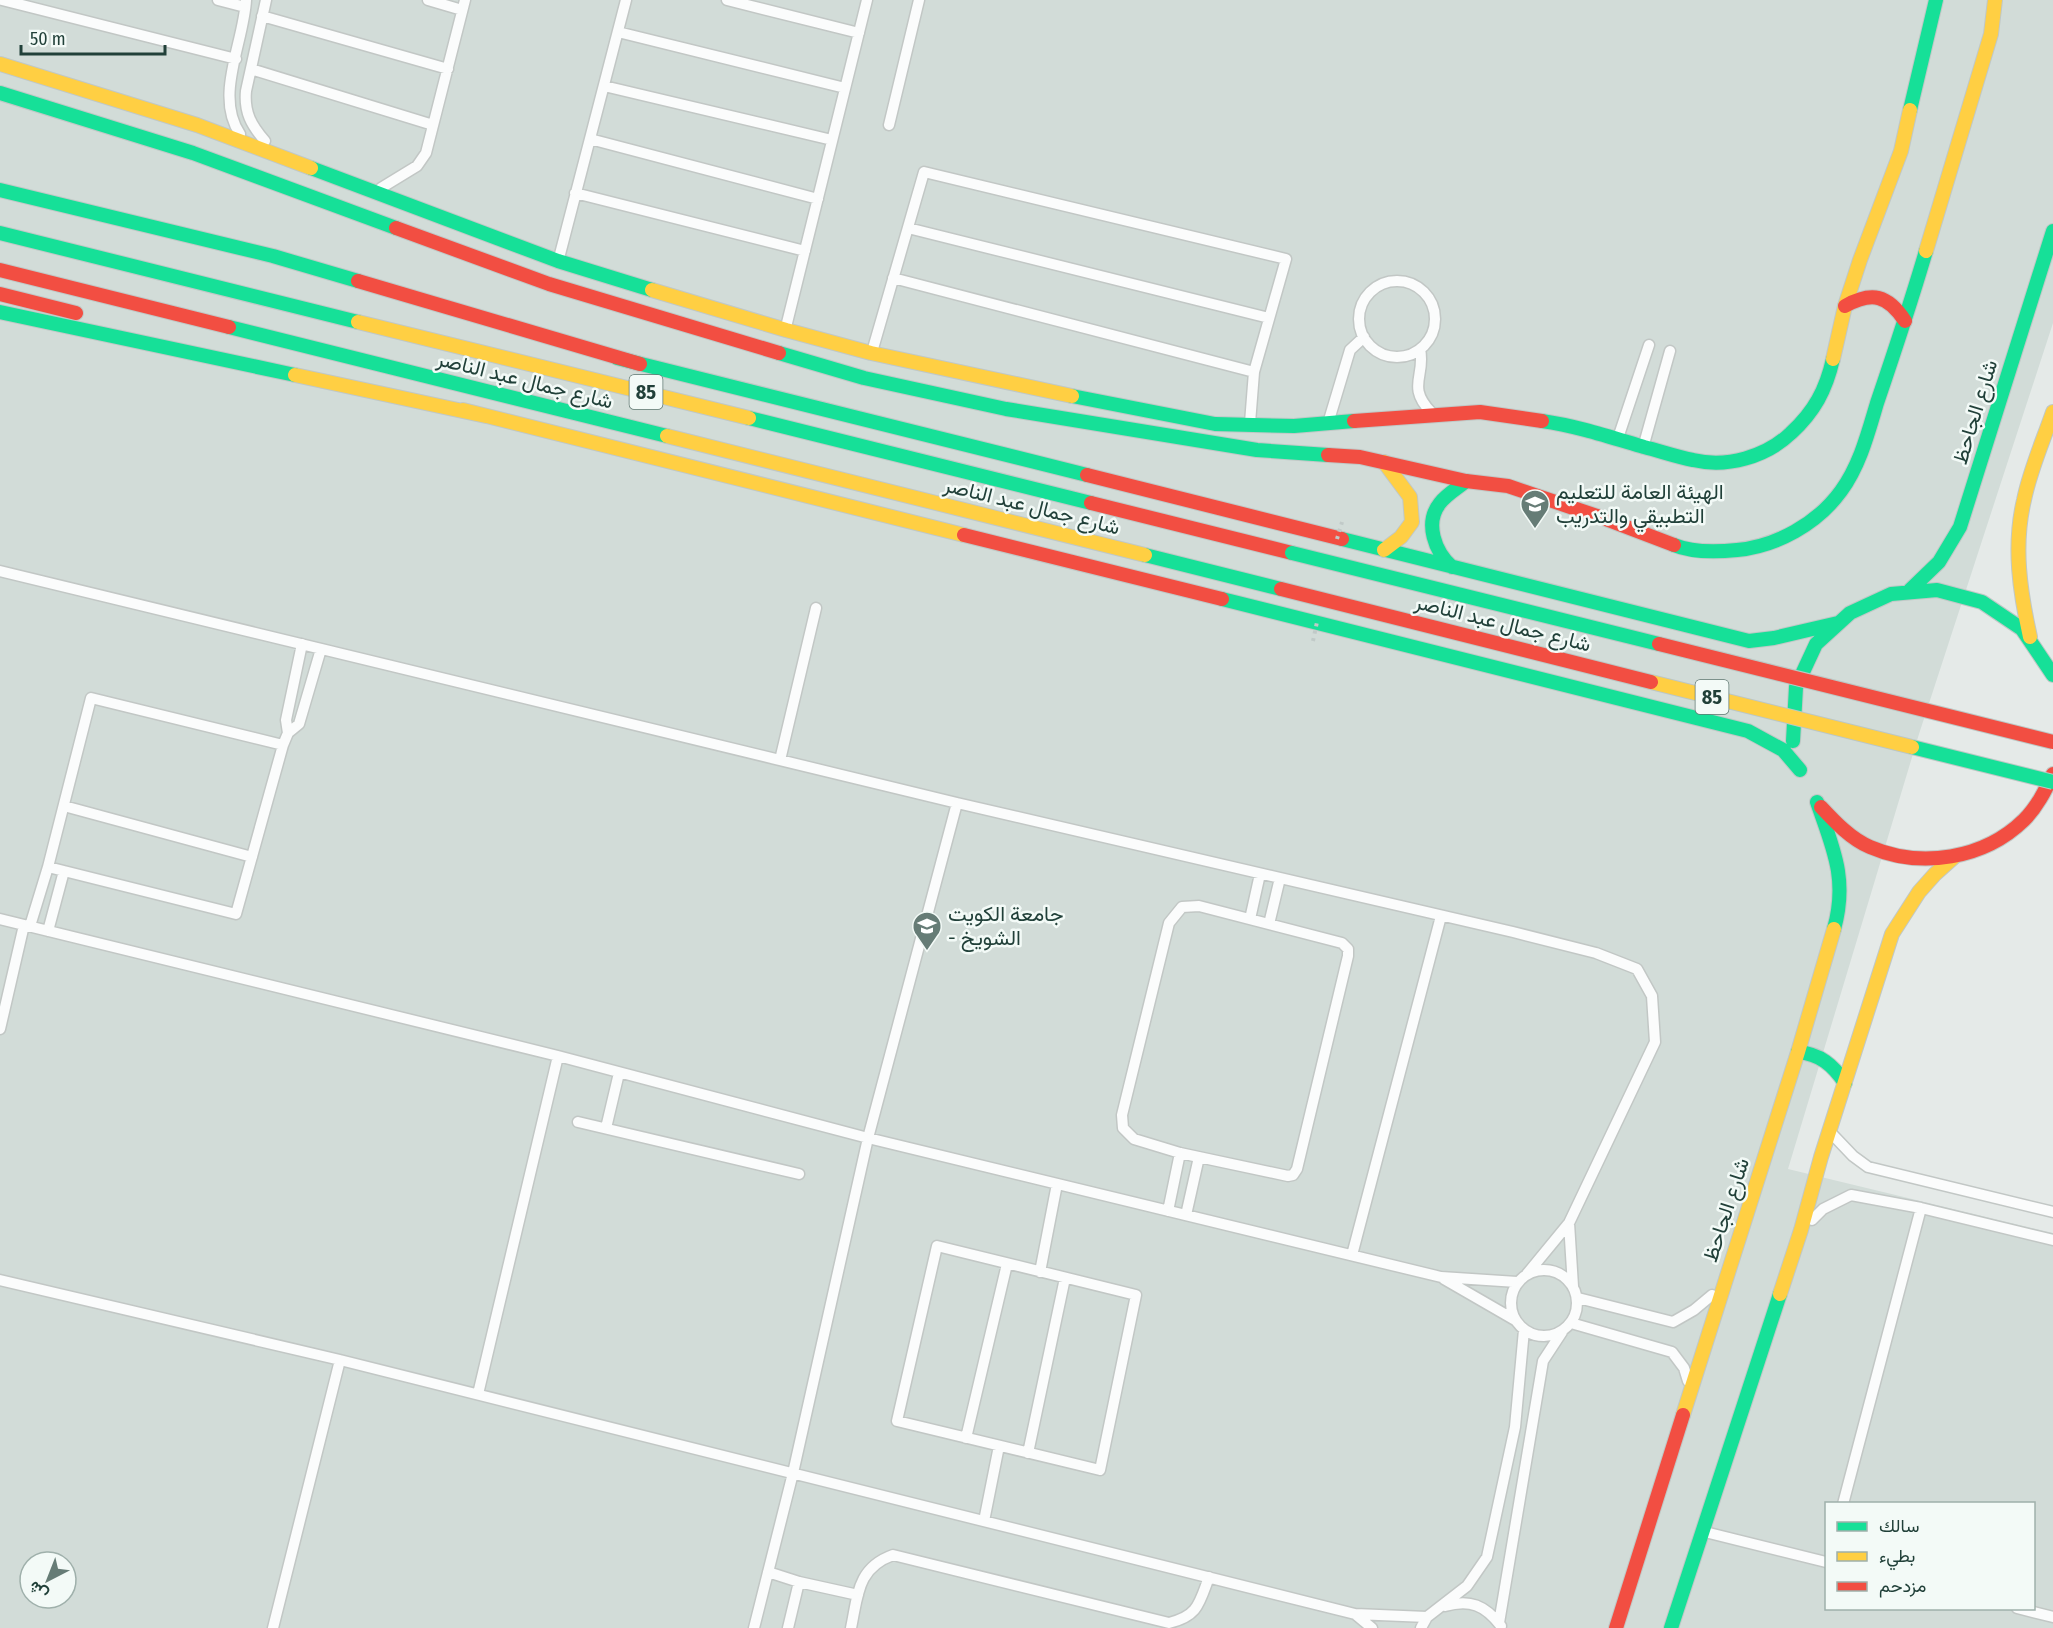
<svg xmlns="http://www.w3.org/2000/svg" width="2053" height="1628" viewBox="0 0 2053 1628" font-family="'Fira Sans Condensed',Vazirmatn,sans-serif">
<rect width="100%" height="100%" fill="#e5eae8"/>
<!-- built -->
<path fill="#d2dcd8" fill-rule="evenodd" d="M0,0H2053V323L1919,734L1788,1169L2053,1233V1628H0ZM1826,1504H2034V1608H1826ZM30,1562H66V1598H30Z"/>
<g fill="none" stroke-linecap="round" stroke-linejoin="round">
<!-- lane casing -->
<g stroke="#c2c7c5" stroke-width="13">
<path id="lane" d="M2,0L236,59
M218,0L245,7
M428,0L462,10
M727,0L859,33
M262,16L448,69
M618,32L845,88
M251,69L433,125
M604,86L832,140
M889,125L919,0
M240,134C214,96 244,42 246,0
M590,139L818,199
M265,141C251,125 244,112 246,91L266,0
M381,188L417,166L426,153L465,0
M575,193L805,251
M908,228L1269,318
M559,258L626,0
M893,278L1254,372
M1359 319a38 38 0 1 1 76 0a38 38 0 1 1-76 0Z
M786,327L867,0
M1420,349C1426,376 1406,386 1431,412
M872,352L924,172L1286,259L1254,372L1250,423
M1329,420L1350,350L1364,337
M1618,438L1649,345
M1644,444L1670,351
M0,571L957,803L1513,932L1596,953L1637,969L1652,996L1655,1042L1569,1223L1527,1274
M288,733L286,720L302,644
M780,760L816,608
M64,806L252,857
M48,867L236,914L283,745L288,733L299,724L321,649
M1199,906L1342,943L1348,949V956L1297,1169L1293,1175L1288,1176L1180,1153L1134,1139L1123,1128L1122,1115L1169,923L1182,907Z
M0,919L558,1056L868,1138L1441,1277L1517,1282
M1250,919L1260,874
M1269,924L1280,878
M30,926L48,867L91,698L283,745
M48,931L64,871
M0,1029L24,925
M578,1122L799,1174
M606,1128L619,1073
M1832,1134L1853,1156L1868,1167L2053,1212
M1168,1211L1180,1153
M1186,1215L1199,1157
M1812,1220L1823,1209L1851,1195L1921,1208L2053,1240
M1569,1223L1573,1286
M937,1246L1136,1295L1100,1470L897,1421Z
M1352,1255L1441,916
M1511 1303a33 33 0 1 1 66 0a33 33 0 1 1-66 0Z
M1040,1272L1057,1184
M1444,1279L1515,1320
M0,1280L340,1360L1355,1614L1427,1617
M1578,1298L1673,1322L1694,1310L1712,1295
M1571,1323L1672,1352L1684,1368L1688,1381
M478,1394L558,1056
M966,1438L1007,1264
M1028,1453L1065,1278
M1843,1504L1921,1208
M984,1521L999,1446
M1705,1532L1826,1562
M768,1572L799,1582L858,1595
M1445,1606C1470,1599 1485,1605 1501,1626
M2017,1608L2053,1617
M1355,1614L1372,1628
M1499,1623L1543,1361L1562,1332
M273,1628L340,1360
M754,1628L793,1473L868,1138L957,803
M788,1628L799,1582
M851,1628C858,1595 857,1568 893,1555L1169,1623C1198,1616 1199,1604 1209,1577
M1421,1628L1427,1617L1467,1586L1487,1557L1515,1427L1524,1330"/>
</g>
<!-- fast casing -->
<g stroke="#c0c8c6" stroke-width="16">
<path id="fast" d="M0,93L193,153L396,228
M1910,110L1936,0
M311,168L558,261L652,290
M0,190L273,256L358,281
M0,233L358,322
M0,312L295,375
M229,327L667,436
M779,353L864,378L1006,409L1257,450L1328,455
M617,358L1087,475
M1072,396L1215,424L1294,426L1354,421
M749,418L1091,503
M1542,421C1577,426 1610,437 1644,447C1660,451 1677,457 1693,460C1727,468 1766,457 1791,433C1814,412 1826,390 1833,359
M1342,539L1749,641L1774,638L1838,623
M1674,545C1693,553 1717,552 1737,550C1777,546 1817,524 1841,491C1860,465 1868,433 1877,403C1894,353 1911,302 1926,251
M1145,555L1281,589
M1452,567C1435,552 1424,523 1440,503C1447,494 1458,488 1466,481
M1910,590L1939,562L1960,527L2053,231
M1222,599L1748,731L1783,750L1800,770
M1793,741L1796,687L1816,644L1850,613L1891,594L1937,590L1982,602L2022,629L2053,675
M1817,802C1833,848 1848,879 1834,929
M1798,1052C1820,1054 1833,1065 1845,1083
M1671,1628L1780,1294"/>
</g>
<!-- slow casing -->
<g stroke="#c0c8c6" stroke-width="16">
<path id="slow" d="M0,64L197,125L311,168
M1926,251L1991,34L1995,0
M652,290L786,330L871,353L1072,396
M358,322L749,418
M1833,359L1845,306L1860,260L1901,151L1910,110
M295,375L486,416
M463,410L964,535
M667,436L1145,555
M1384,462L1410,497L1412,522L1401,537L1384,550
M2030,637C2020,592 2013,546 2024,500C2030,470 2043,441 2053,412
M1780,1294L1801,1230L1821,1157L1892,934L1919,892L1935,874L1954,857
M1683,1415L1798,1052L1834,929"/>
</g>
<!-- jam casing -->
<g stroke="#c0c8c6" stroke-width="16">
<path id="jam" d="M396,228L549,284L779,353
M0,270L229,327
M358,281L640,364
M0,294L76,313
M1845,306C1872,291 1888,295 1905,321
M1354,421L1480,412L1542,421
M1328,455L1360,457L1466,481L1508,486L1603,518L1674,545
M1087,475L1342,539
M1091,503L1292,553
M964,535L1222,599
M1821,807C1835,822 1851,839 1870,847C1921,869 1984,859 2024,820C2037,807 2045,791 2053,774
M1616,1628L1683,1415"/>
</g>
<!-- lane -->
<use href="#lane" stroke="#fbfcfc" stroke-width="10"/>
<!-- fast -->
<use href="#fast" stroke="#16e098" stroke-width="14"/>
<!-- slow -->
<use href="#slow" stroke="#ffcf43" stroke-width="14"/>
<!-- jam -->
<use href="#jam" stroke="#f24e42" stroke-width="14"/>
<!-- fast-bridge casing -->
<g stroke="#bcc7c4" stroke-width="16" stroke-linecap="butt">
<path id="fast-bridge" d="M1292,553L1659,644
M1912,747L2053,782"/>
</g>
<!-- slow-bridge casing -->
<g stroke="#bcc7c4" stroke-width="16" stroke-linecap="butt">
<path id="slow-bridge" d="M1651,682L1912,747"/>
</g>
<!-- jam-bridge casing -->
<g stroke="#bcc7c4" stroke-width="16" stroke-linecap="butt">
<path id="jam-bridge" d="M1281,589L1651,682
M1659,644L2053,742"/>
</g>
<!-- path-bridge -->
<path stroke="#c1cac8" stroke-width="4" stroke-dasharray="3 4.5" stroke-linecap="butt" d="M1337,539L1342,522
M1313,641L1317,622"/>
<!-- fast-bridge -->
<use href="#fast-bridge" stroke="#16e098" stroke-width="14"/>
<!-- slow-bridge -->
<use href="#slow-bridge" stroke="#ffcf43" stroke-width="14"/>
<!-- jam-bridge -->
<use href="#jam-bridge" stroke="#f24e42" stroke-width="14"/>
</g>
<!-- icons -->
<defs>
<g id="university-pin" transform="scale(1.5)"><path d="M0 17L-7.5 6A9.5 9.5 0 1 1 7.5 6Z" fill="#667c76" stroke="#f3faf7"/><path d="M0-5L7-2L0 1L-7-2ZM-4 1L0 2.5L4 1V4Q0 6-4 4Z" fill="#fff"/></g>
</defs>
<g fill-rule="evenodd">
<use href="#university-pin" x="1535" y="504"/>
<use href="#university-pin" x="927" y="926"/>
</g>
<g text-anchor="middle" dominant-baseline="central" stroke-width="5" stroke-linejoin="round" paint-order="stroke">
<!-- shield labels -->
<g fill="#f3faf7" stroke="#607872" stroke-width="1.5">
<rect x="629.5" y="375" width="33" height="34" rx="4.5"/>
<rect x="1695.5" y="680" width="33" height="34" rx="4.5"/>
</g>
<g font-size="20" font-weight="bold" fill="#214039">
<text x="646" y="392">85</text>
<text x="1712" y="697">85</text>
</g>
<!-- street labels -->
<g font-size="21" fill="#214039" stroke="#f3faf7">
<text transform="translate(525 380) rotate(14)">شارع جمال عبد الناصر</text>
<text transform="translate(1975 412) rotate(-73)">شارع الجاحظ</text>
<text transform="translate(1032 506) rotate(14)">شارع جمال عبد الناصر</text>
<text transform="translate(1503 623) rotate(14)">شارع جمال عبد الناصر</text>
<text transform="translate(1726 1210) rotate(-72)">شارع الجاحظ</text>
</g>
<!-- poi labels -->
<g font-size="21" fill="#214039" stroke="#f3faf7" text-anchor="start">
<text x="1556" y="492">الهيئة العامة للتعليم<tspan x="1556" dy="24">التطبيقي والتدريب</tspan></text>
<text x="948" y="914">جامعة الكويت<tspan x="948" dy="24">- الشويخ</tspan></text>
</g>
</g>
<!-- legend -->
<rect x="1825" y="1502" width="210" height="108" fill="#f3faf7" stroke="#9fb0ab" stroke-width="1.5"/>
<rect x="1837" y="1522" width="30" height="9" fill="#16e098" stroke="#9fb0ab" stroke-width="1.5"/>
<text x="1879" y="1532" font-size="18" fill="#214039">سالك</text>
<rect x="1837" y="1552" width="30" height="9" fill="#ffcf43" stroke="#9fb0ab" stroke-width="1.5"/>
<text x="1879" y="1562" font-size="18" fill="#214039">بطيء</text>
<rect x="1837" y="1582" width="30" height="9" fill="#f24e42" stroke="#9fb0ab" stroke-width="1.5"/>
<text x="1879" y="1592" font-size="18" fill="#214039">مزدحم</text>
<!-- north arrow -->
<g transform="translate(48 1580) rotate(222)"><circle r="28" fill="#f3faf7" stroke="#9fb0ab" stroke-width="1.5"/>
<path d="M0-4.5L10 22L0 15L-10 22Z" fill="#667c76"/>
<text y="-9" font-size="16" font-weight="bold" text-anchor="middle" fill="#214039">ش</text>
</g>
<!-- scale -->
<path d="M21 45v9h144v-9" fill="none" stroke="#214039" stroke-width="3"/>
<text x="30" y="45" font-size="18" fill="#214039" stroke="#f3faf7" stroke-width="4.5" paint-order="stroke">50 m</text>
</svg>
